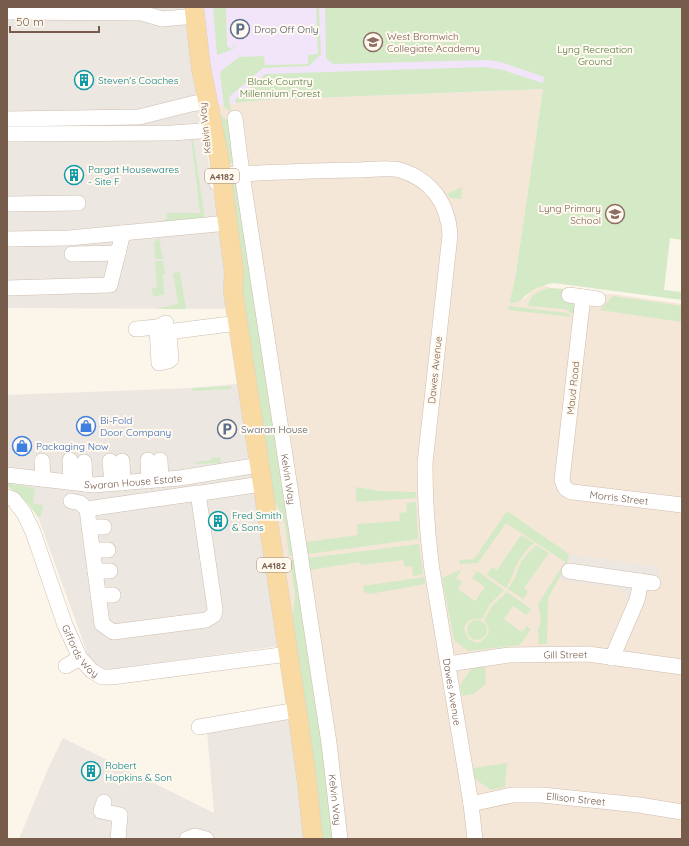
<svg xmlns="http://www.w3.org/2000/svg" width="689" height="846" viewBox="0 0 689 846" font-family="Quicksand,sans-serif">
<rect width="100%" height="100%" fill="#fcf5e9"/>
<!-- residential -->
<path fill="#f4e7d7" d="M543,89L515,279L509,303L525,298L531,292L544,285L569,295L612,294L682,304V839H313L205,107L263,100Z"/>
<!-- industrial -->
<path fill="#ede7e2" d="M7,7H194L202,112L210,175L227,274L236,307L219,309L7,308Z
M247,383L287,645L112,669H102L96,664L88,655L38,517L28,502L18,494L7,486V395L192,388Z
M569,554L659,567L656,590L644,589L632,605L620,588L559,580L567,564Z
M298,717L313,839H19L48,769L63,738L214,813L207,731Z"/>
<!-- education -->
<path fill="#f2e5f9" d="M194,7H551L543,89L263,100L205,107Z"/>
<!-- green -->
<path fill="#d4eac7" d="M213,7H226L227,46L231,49L236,43L233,49L218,55H217Z
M316,7H319L321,54L309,66L263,68L229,97L231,112L224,107L220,73L221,71L239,57L264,56L265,65L308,64V55L318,54Z
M325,7H682V240L670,238L664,290L682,292V300L554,283C546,284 538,287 532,291C522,297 522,303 509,303L515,279L543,89L263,100L236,103L235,100L265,74L484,67L503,70L543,83L544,77L501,62L489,60L333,64L326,58Z
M217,113L231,122L234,161L229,164Z
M191,138H193L205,220L163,224L162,220L167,219L166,213H200Z
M230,183L239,186L295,555L289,556L285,524L273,496L227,189Z
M462,187L461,199L450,198L447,194Z
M159,238L163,259H155L154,242Z
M155,261H163L165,274L162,275L165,294L153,297L152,288H157Z
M180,272L186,309H155L178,304L173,273Z
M550,288L565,289L575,306L576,313L573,314L565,309L528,306C529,295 540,290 550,288Z
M613,296L682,306V322L600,310Z
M509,306L567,313L572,317L508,310Z
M231,386V389L192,391V388Z
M220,457L221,463L195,464V462L211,460V458Z
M7,483L35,488L33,504L43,505L41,516L38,517C28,503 21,495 7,486Z
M356,487L379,491L416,492V498L356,502Z
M416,502L418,539L308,554L306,542L358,535L357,524L400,521L399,513L407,512L406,503Z
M507,511L569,554L567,564L548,598L547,644H538L539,634L537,632L541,622L538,604L565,562L506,523L478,563L460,564L459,560L474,559Z
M521,535L534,543C528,548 523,554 519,560C514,569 512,579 506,588L487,575L492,567L497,570Z
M419,544L423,574L413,576L412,566L405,567L403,560L361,565L360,562L310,570L308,558Z
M536,545L549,553L524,588L528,592L523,599L508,589L514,580L522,560Z
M296,559L336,839H322L292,621L295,595L290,560Z
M460,566L461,571L456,578L462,582L458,589L475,601L485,587L472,578L477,571L504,590L490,604L482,619C473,617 466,621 464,629L468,639L477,643C488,640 493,629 484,620L492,606L507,592L531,609L526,615L513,606L504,619L522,632L527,626L531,629L520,645L468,651L454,640L442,578L460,570Z
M424,577L425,584L370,594L364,592L363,586Z
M467 630a10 10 0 1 1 20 0a10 10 0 1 1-20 0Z
M485,667L486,684L473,694L462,696L460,685L472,668Z
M507,763L505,787L491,790L475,779L473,768Z"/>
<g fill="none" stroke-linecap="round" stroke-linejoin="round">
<!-- minor casing -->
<g stroke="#cebdae" stroke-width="16">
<g id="minor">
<path d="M7,12L142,13L162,19L195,16"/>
<path id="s1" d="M235,118L242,174L329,743L340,839"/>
<path d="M7,119L139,117L191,104L208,101"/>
<path d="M7,134L172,133L214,130"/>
<path id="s2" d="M217,183V178L222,175C266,172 311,171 355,170C366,170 391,167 400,170C432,180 448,204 450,235L425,463C425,499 427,534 432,570L471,804L475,839"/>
<path d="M7,204L78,203"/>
<path d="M7,239L69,238L228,223"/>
<path d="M72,254L118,253"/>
<path d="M7,288L110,285L123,233"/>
<path d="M569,295L598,299"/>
<path id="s3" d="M583,297L562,480C564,487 566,491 573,492L682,505"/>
<path d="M157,327L159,363L168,361L171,359L169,335L172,332L175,331L238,323"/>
<path d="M136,329L157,327L166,323"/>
<path d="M70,460L71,482"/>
<path d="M148,460L149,481"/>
<path d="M160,460L161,480"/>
<path d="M42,461L43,479"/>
<path d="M110,461L112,483"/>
<path d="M122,461L123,483"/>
<path d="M84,462L85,484"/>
<path id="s4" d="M7,475L94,485L180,478L259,465"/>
<path d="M198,493L215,609L214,615L206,620L113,632L102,624L87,509L198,493H201C221,490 242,487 262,484"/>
<path id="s5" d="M7,497L13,499L24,513L33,532L65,625L80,658L92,671L102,677H112L288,654"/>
<path d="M71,501L80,503L87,509"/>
<path d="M89,527H104"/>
<path d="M92,550H108"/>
<path d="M95,571H110"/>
<path d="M569,571L653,583"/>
<path d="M98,595H113"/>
<path d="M612,658L637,600L641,581"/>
<path id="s6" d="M448,664L509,655L588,654L682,667"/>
<path d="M66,666L80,658"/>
<path d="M199,727L297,710"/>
<path d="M104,802L101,811L120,815L118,839"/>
<path id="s7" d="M471,804L512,795H542L639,805L682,812"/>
<path d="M187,839L195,836L206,839"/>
</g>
</g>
<!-- major casing -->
<g stroke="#d9d1cd" stroke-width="20">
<path id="major" d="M194,7L201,68L219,157L234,272L233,291L298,717L307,782L313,839"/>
</g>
<!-- minor -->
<use href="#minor" stroke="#fff" stroke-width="15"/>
<!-- major -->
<use href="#major" stroke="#f9daa3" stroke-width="19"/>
</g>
<!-- icons -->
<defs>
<g id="parking-ring" transform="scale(1)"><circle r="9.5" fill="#fff9ef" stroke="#5c6f8a" stroke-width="1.5"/><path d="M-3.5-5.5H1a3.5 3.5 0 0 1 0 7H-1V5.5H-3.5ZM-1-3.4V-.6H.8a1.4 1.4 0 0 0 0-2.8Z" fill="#5c6f8a"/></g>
<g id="school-ring" transform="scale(1)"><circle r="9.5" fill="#fff9ef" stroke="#8d6e63" stroke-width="1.5"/><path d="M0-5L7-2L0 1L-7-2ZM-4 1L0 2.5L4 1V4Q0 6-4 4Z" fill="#8d6e63"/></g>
<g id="building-ring" transform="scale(1)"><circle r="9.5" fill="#fff9ef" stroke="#0f9aa8" stroke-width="1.5"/><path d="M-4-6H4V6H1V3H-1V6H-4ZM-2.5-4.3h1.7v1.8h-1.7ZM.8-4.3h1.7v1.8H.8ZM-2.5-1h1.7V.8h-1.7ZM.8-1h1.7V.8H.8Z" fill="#0f9aa8"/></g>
<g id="shop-ring" transform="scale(1)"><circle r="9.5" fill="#fff9ef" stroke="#3f7fe0" stroke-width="1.5"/><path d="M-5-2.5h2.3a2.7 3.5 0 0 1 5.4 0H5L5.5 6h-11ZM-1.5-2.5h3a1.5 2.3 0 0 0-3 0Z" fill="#3f7fe0"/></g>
</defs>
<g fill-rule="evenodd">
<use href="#parking-ring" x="240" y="29"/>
<use href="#school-ring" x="373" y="42"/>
<use href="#building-ring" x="84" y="80"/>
<use href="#building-ring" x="74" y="175"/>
<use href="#school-ring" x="615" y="214"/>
<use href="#shop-ring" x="86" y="426"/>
<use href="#parking-ring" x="227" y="429"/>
<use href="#shop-ring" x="22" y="446"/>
<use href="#building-ring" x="218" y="521"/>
<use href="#building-ring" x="91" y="771"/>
</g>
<g text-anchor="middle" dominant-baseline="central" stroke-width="4" stroke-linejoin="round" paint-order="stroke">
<!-- shield labels -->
<g fill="#fff9ef" stroke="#a08b7d" stroke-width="1">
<rect x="205" y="169" width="34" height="14" rx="3"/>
<rect x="257" y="558" width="34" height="14" rx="3"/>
</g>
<g font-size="9" font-weight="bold" fill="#775c4c">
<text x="222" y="176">A4182</text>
<text x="274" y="565">A4182</text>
</g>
<!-- service labels -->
<g font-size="10" fill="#4e5e75" stroke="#fff9ef" text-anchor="start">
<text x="254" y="29">Drop Off Only</text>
<text x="241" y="429">Swaran House</text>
</g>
<!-- education labels -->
<g font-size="10" fill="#785e54" stroke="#fff9ef" text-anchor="start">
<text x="387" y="36">West Bromwich<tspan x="387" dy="12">Collegiate Academy</tspan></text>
<text x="601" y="208" text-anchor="end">Lyng Primary<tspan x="601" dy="12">School</tspan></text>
</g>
<!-- park labels -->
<g font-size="10" fill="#547c44" stroke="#fff9ef">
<text x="595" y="49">Lyng Recreation<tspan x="595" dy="12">Ground</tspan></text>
<text x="280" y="81">Black Country<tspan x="280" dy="12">Millennium Forest</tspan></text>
</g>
<!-- culture labels -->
<g font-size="10" fill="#0d838f" stroke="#fff9ef" text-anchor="start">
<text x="98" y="80">Steven's Coaches</text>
<text x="88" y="169">Pargat Housewares<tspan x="88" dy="12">- Site F</tspan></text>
<text x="232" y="515">Fred Smith<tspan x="232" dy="12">&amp; Sons</tspan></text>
<text x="105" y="765">Robert<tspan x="105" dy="12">Hopkins &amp; Son</tspan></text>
</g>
<!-- street labels -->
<g font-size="10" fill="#775c4c" stroke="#fff9ef">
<text transform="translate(205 128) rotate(-96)">Kelvin Way</text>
<text transform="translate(435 370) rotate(-84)">Dawes Avenue</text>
<text transform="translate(573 388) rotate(-84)">Maud Road</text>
<text stroke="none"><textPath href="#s1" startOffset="365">Kelvin Way</textPath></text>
<text stroke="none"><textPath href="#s4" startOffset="127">Swaran House Estate</textPath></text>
<text stroke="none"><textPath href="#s3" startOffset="248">Morris Street</textPath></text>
<text stroke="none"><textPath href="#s5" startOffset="174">Giffords Way</textPath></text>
<text stroke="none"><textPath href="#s6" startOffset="118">Gill Street</textPath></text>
<text stroke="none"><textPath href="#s2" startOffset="737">Dawes Avenue</textPath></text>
<text stroke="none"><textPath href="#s7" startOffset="106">Ellison Street</textPath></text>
<text stroke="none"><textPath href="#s1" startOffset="689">Kelvin Way</textPath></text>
</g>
<!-- shop labels -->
<g font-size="10" fill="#366cbe" stroke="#fff9ef" text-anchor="start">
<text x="100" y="420">Bi-Fold<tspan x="100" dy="12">Door Company</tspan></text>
<text x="36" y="446">Packaging Now</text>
</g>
</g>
<!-- border -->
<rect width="689" height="846" fill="none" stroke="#775c4c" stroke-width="16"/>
<!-- scale -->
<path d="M10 26v6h89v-6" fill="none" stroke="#775c4c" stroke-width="2"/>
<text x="16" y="26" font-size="12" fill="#775c4c" stroke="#fff9ef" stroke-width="3" paint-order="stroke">50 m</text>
</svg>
